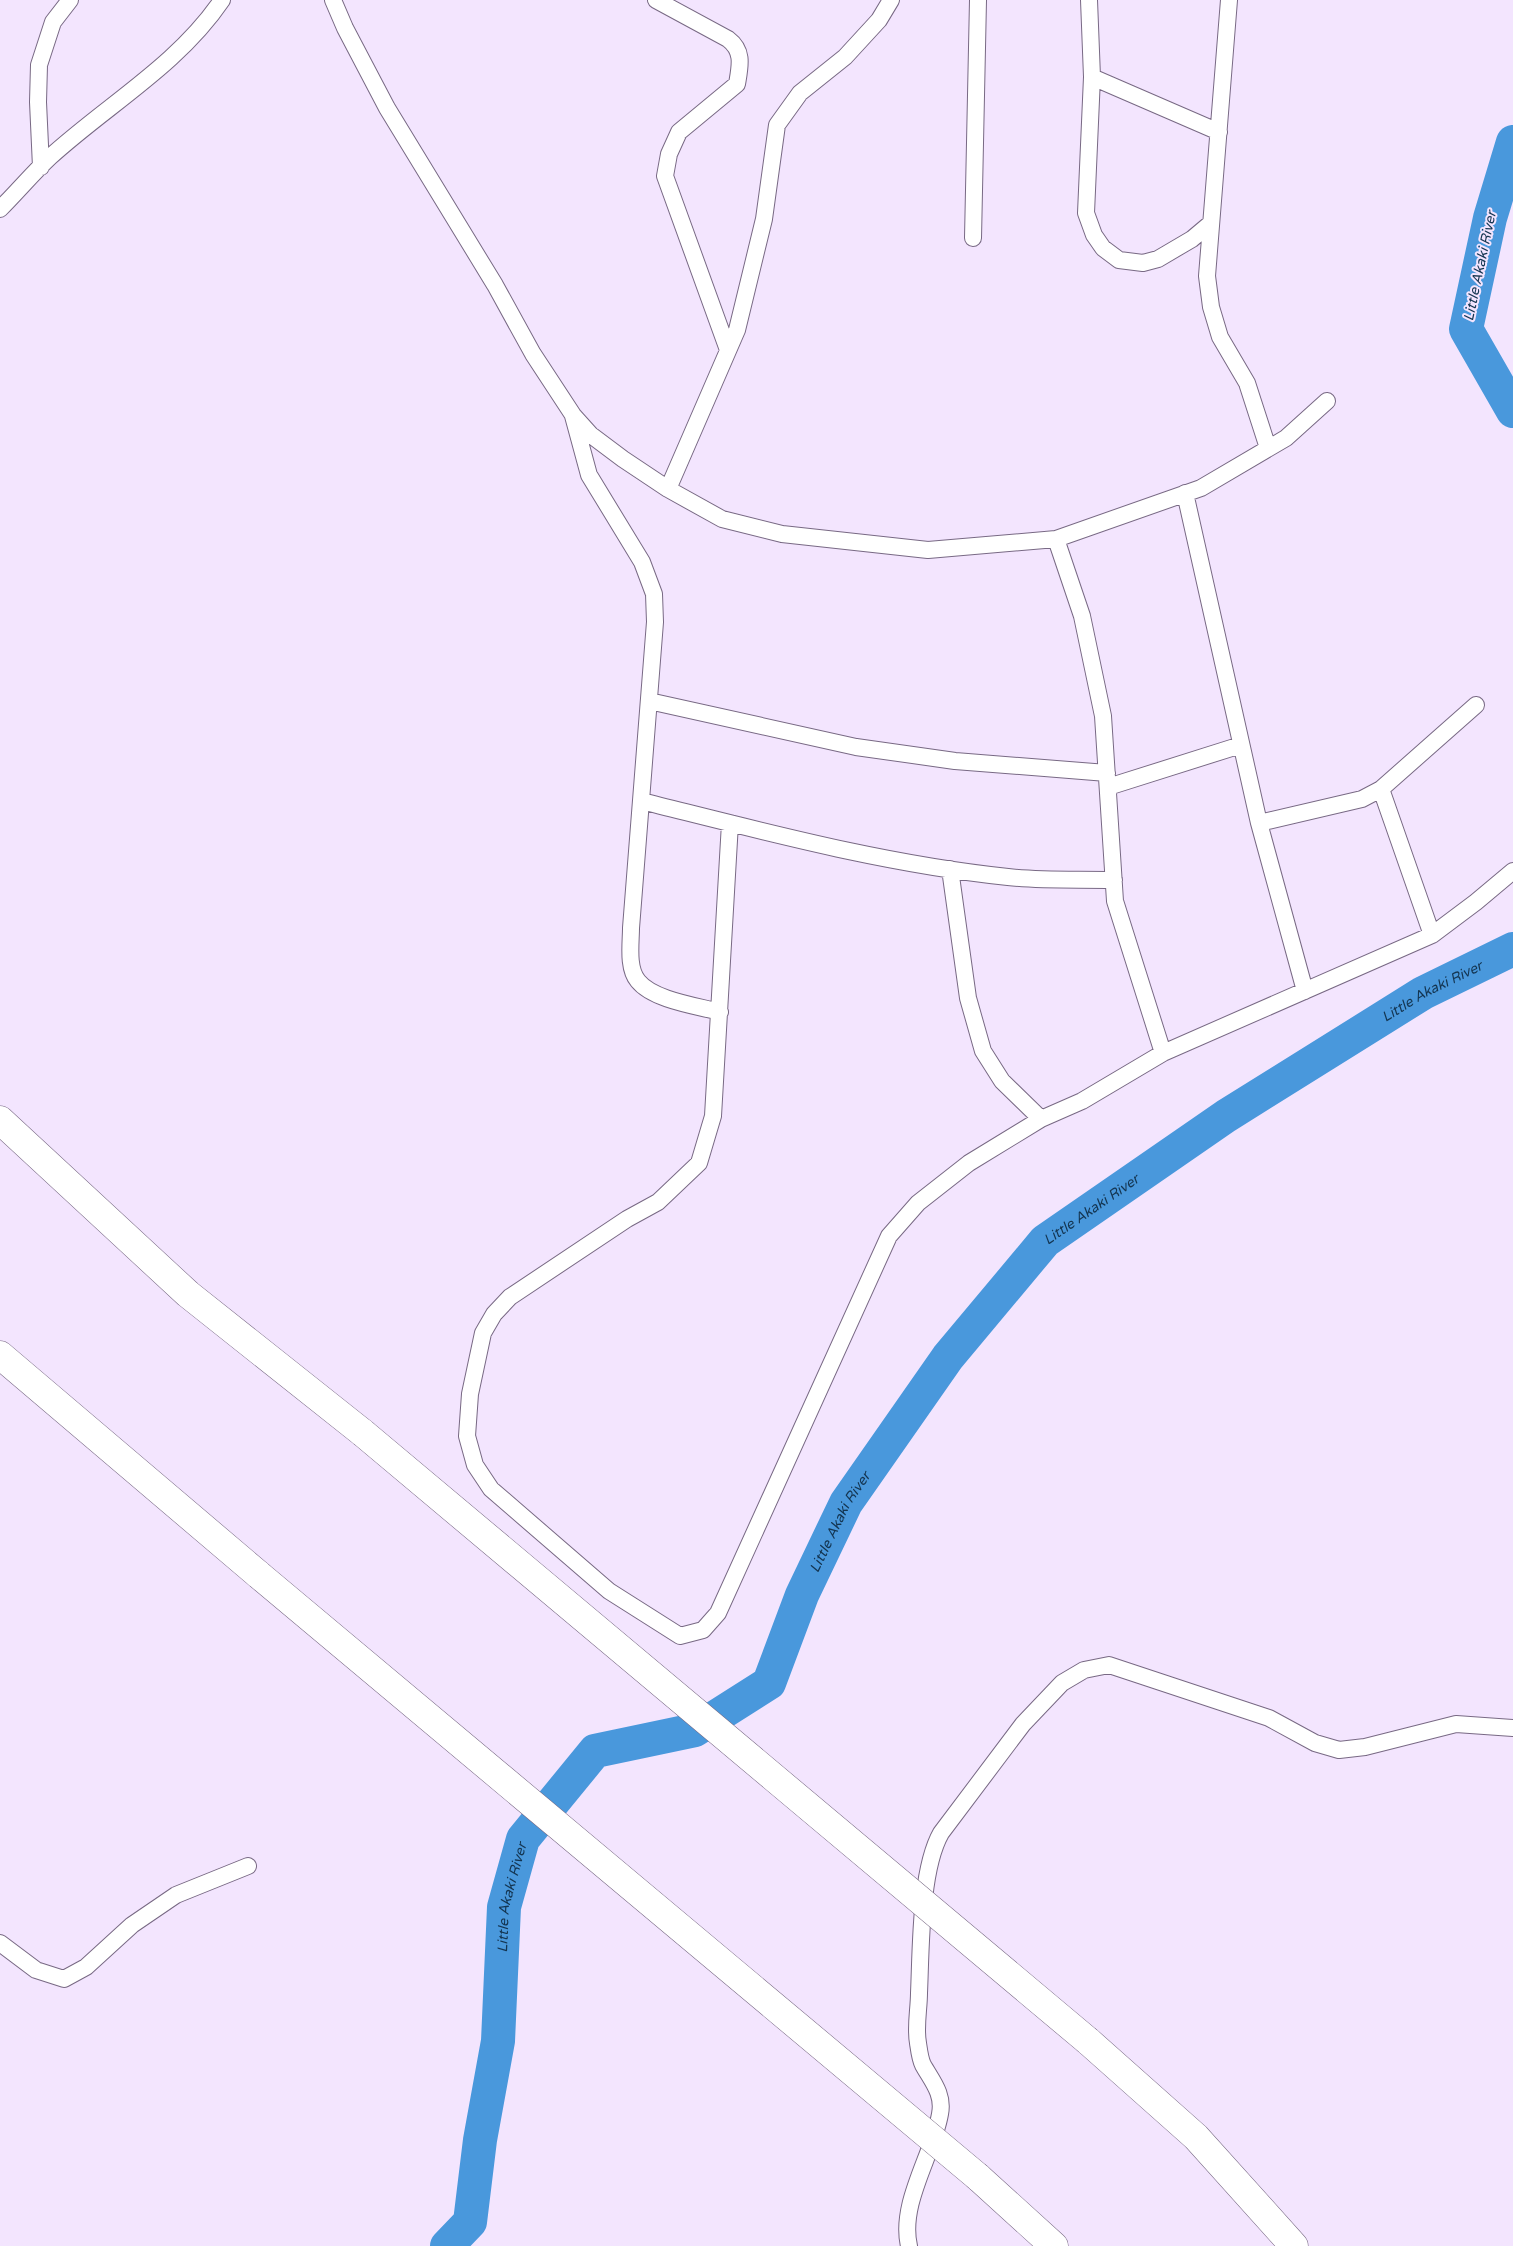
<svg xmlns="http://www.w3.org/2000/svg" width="1513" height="2246" viewBox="0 0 1513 2246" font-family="'Varela Round',sans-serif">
<rect width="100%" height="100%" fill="#f3e5fe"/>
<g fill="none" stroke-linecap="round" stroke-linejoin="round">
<!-- river -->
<g stroke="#4998dc" stroke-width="34">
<path d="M1513,142L1490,218L1466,329L1513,411"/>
<path id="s1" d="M447,2246L470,2222L480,2140L498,2041L504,1907L523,1839L595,1751L695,1730L769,1683L802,1595L846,1503L948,1357L1045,1241L1226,1116L1423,993L1513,949"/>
</g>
<!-- minor casing -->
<g stroke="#786984" stroke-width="18">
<path id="minor" d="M333,0L345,28L387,108L495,285L533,354L573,415L591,435L623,459L668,489L722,519L782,534L928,550L1056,539L1201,488L1286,438L1327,401
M656,0L728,39C744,51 740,66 737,84L679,132L669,154L665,176L728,350
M1089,0L1092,77L1086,213L1094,235L1103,248L1119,260L1143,263L1158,259L1192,239L1211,223
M1229,0L1207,276L1211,307L1220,337L1247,383L1268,448
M1092,77L1219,132
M41,167L38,102L39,65L53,22L70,0
M0,209C17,192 33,173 50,157C107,105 178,65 222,0
M973,238L978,0
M573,416L589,475L642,562L654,594L655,622L631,928C631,943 627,968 638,981C653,1000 697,1006 720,1012
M668,489L737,330L764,219L777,125L800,93L845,57L879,20L891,0
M1185,493L1259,823L1305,991
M1056,539L1082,616L1103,716L1115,901L1163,1053
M649,701L856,747L955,761L1107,773
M1108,787L1241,745
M1381,789L1432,935
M641,801C762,831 883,864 1008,877C1043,881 1079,879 1114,880
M730,823L713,1116L699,1163L658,1202L627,1219L510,1297L494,1314L483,1333L470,1394L467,1436L475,1465L491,1489L609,1591L680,1636L703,1630L718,1613L889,1236L918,1203L969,1163L1041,1119L1082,1101L1163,1053L1432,935L1476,902L1513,871
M1259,823L1362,799L1381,789L1476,705
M950,869L968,998L983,1051L1002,1081L1041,1119
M0,1943L36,1970L64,1979L86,1967L132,1925L176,1895L248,1866
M909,2246C899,2203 933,2155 940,2114C944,2094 932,2081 923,2065C920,2059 919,2050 918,2043C915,2027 919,2009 919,1993C921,1949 920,1870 941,1833L1023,1724L1062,1683L1084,1670L1109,1665L1269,1718L1315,1743L1339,1750L1365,1747L1456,1724L1513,1728"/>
</g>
<!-- trunk casing -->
<g stroke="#786984" stroke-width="29">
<path id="trunk" d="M0,1120L188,1294L363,1433
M0,1355L259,1575
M1088,2041L1196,2137L1294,2246
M978,2177L1054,2246"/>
</g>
<!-- minor -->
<use href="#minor" stroke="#fff" stroke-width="16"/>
<!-- trunk -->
<use href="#trunk" stroke="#fff" stroke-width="28"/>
<!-- trunk-bridge casing -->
<g stroke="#786984" stroke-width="29" stroke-linecap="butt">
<path id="trunk-bridge" d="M363,1433L1088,2041
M259,1575L978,2177"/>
</g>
<!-- trunk-bridge -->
<use href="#trunk-bridge" stroke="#fff" stroke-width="28"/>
</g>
<g text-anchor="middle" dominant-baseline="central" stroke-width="4" stroke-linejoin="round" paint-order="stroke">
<!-- water labels -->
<g font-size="14" font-style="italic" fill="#143551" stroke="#f3e5fe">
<text transform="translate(1480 266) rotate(-78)">Little Akaki River</text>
<text stroke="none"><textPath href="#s1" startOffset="1711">Little Akaki River</textPath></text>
<text stroke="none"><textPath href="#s1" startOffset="1306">Little Akaki River</textPath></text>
<text stroke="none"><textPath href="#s1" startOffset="901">Little Akaki River</textPath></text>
<text stroke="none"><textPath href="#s1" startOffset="361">Little Akaki River</textPath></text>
</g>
</g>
</svg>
